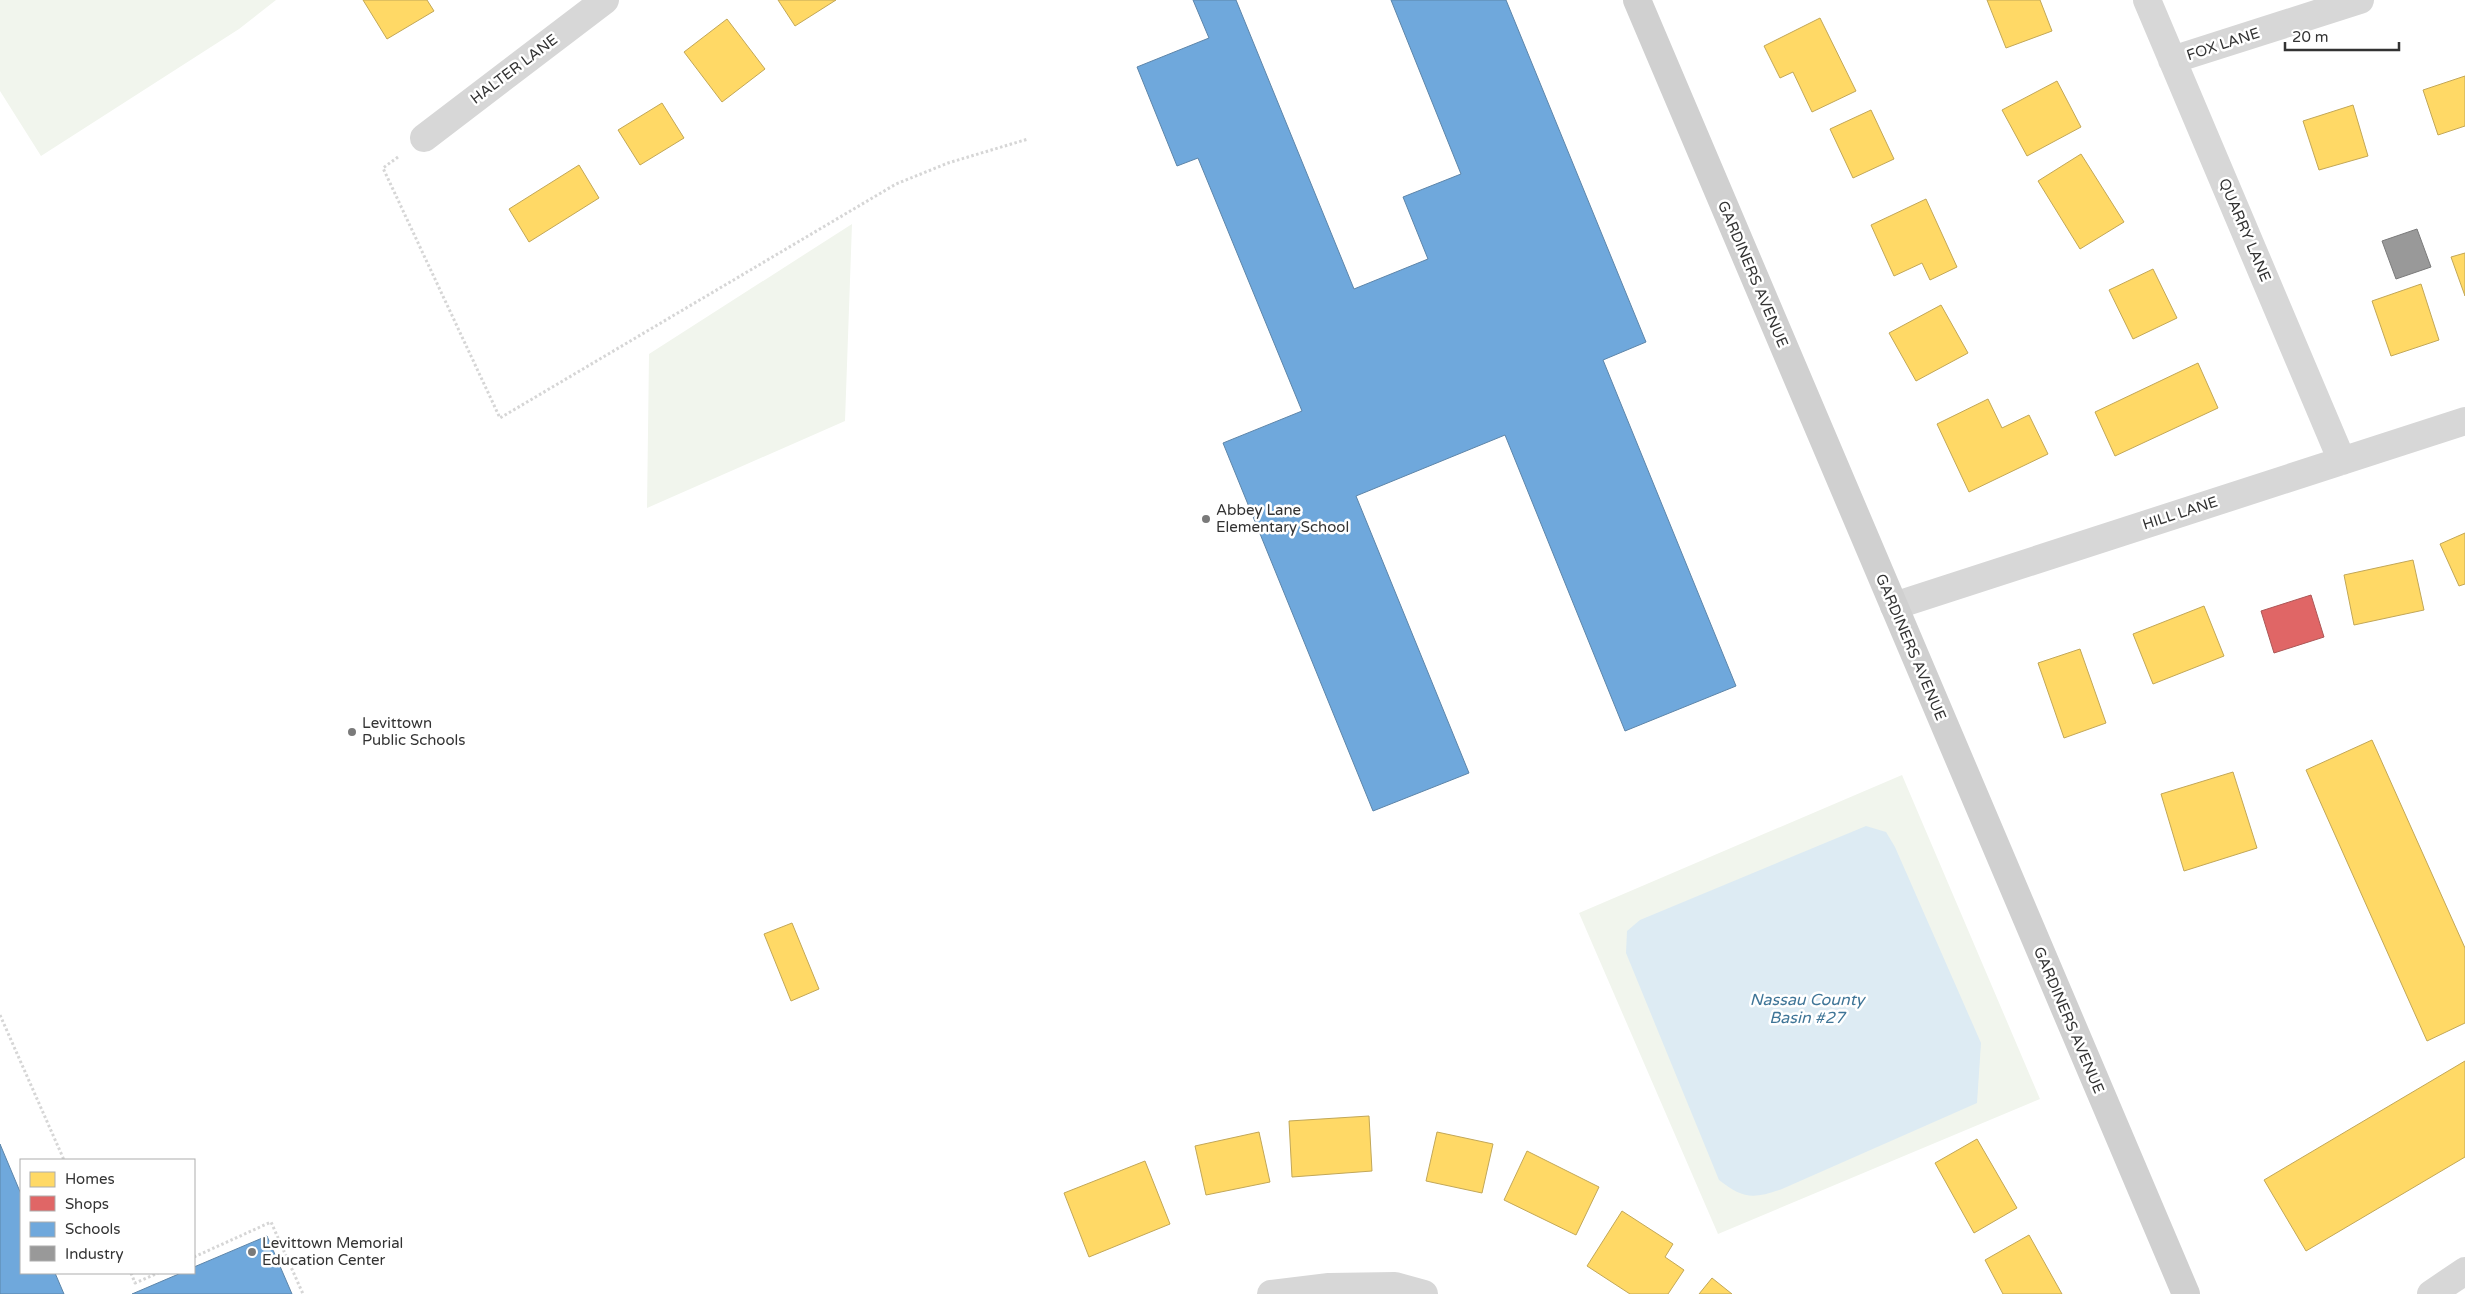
<svg xmlns="http://www.w3.org/2000/svg" width="2465" height="1294" viewBox="0 0 2465 1294" font-family="'Varela Round',sans-serif">
<rect width="100%" height="100%" fill="#fff"/>
<!-- green -->
<path fill="#f1f5ed" d="M0,0H276L239,29L41,156L0,91Z
M852,224L845,421L647,508L649,354Z
M1902,775L2040,1099L1718,1234L1579,913Z"/>
<!-- water -->
<path fill="#ddebf3" d="M1866,826L1886,832L1895,847L1981,1043L1977,1103L1782,1189C1753,1199 1743,1199 1719,1180L1626,953L1627,931L1640,920Z"/>
<!-- homes -->
<path fill="#ffd966" stroke="#c2a757" d="M363,0H427L434,11L387,39Z
M778,0H836L795,26Z
M1987,0H2040L2052,31L2006,48Z
M1820,18L1856,91L1812,112L1793,72L1780,78L1764,46Z
M727,19L765,69L722,102L684,52Z
M2465,76V126L2438,135L2423,90Z
M2057,81L2081,127L2027,156L2002,110Z
M662,103L684,138L640,165L618,130Z
M2353,105L2368,156L2319,170L2303,121Z
M1871,110L1894,159L1853,178L1830,129Z
M2081,154L2124,222L2080,249L2038,181Z
M579,165L599,198L529,242L509,209Z
M1926,199L1957,267L1930,280L1922,263L1894,276L1871,225Z
M2465,253V296L2451,257Z
M2153,269L2177,318L2133,339L2109,290Z
M2421,284L2439,340L2391,356L2372,301Z
M1941,305L1968,353L1916,381L1889,333Z
M2198,363L2218,408L2115,456L2095,412Z
M1988,399L2002,428L2029,415L2048,454L1969,492L1937,424Z
M2465,533V584L2459,586L2440,544Z
M2413,560L2424,610L2354,625L2344,575Z
M2204,606L2224,656L2153,684L2133,634Z
M2080,649L2106,723L2064,738L2038,663Z
M2372,740L2465,948V1023L2427,1041L2306,770Z
M2233,772L2257,848L2184,871L2161,794Z
M792,923L819,989L791,1001L764,934Z
M2465,1061V1157L2306,1251L2264,1180Z
M1369,1116L1372,1171L1292,1177L1289,1121Z
M1259,1132L1270,1182L1206,1195L1195,1146Z
M1437,1132L1493,1144L1482,1193L1426,1181Z
M1977,1139L2017,1208L1974,1233L1935,1163Z
M1527,1151L1599,1187L1576,1235L1504,1200Z
M1145,1161L1170,1224L1089,1257L1064,1193Z
M1622,1211L1673,1244L1665,1257L1684,1270L1668,1294H1630L1587,1266Z
M2029,1235L2062,1294H2003L1985,1260Z
M1712,1278L1732,1294H1699Z"/>
<!-- shops -->
<path fill="#e06666" stroke="#ac5757" d="M2311,595L2324,637L2274,653L2261,611Z"/>
<!-- schools -->
<path fill="#6fa8dc" stroke="#5d85a9" d="M1193,0H1236L1354,289L1428,259L1403,197L1461,174L1391,0H1506L1646,342L1603,360L1736,686L1625,731L1505,435L1356,496L1469,773L1373,811L1223,443L1302,411L1198,158L1177,166L1137,67L1209,38Z
M0,1144L21,1194V1273H55L64,1294H0Z
M267,1236L292,1294H132L181,1273H194V1267Z"/>
<!-- industry -->
<path fill="#999" stroke="#7a7a7a" d="M2417,229L2431,267L2396,279L2382,241Z"/>
<g fill="none" stroke-linecap="round" stroke-linejoin="round">
<!-- path -->
<path stroke="#d6d6d6" stroke-width="3" stroke-dasharray="2.5 2.5" stroke-linecap="butt" d="M398,157L383,168L500,418L896,184L948,163L1028,139
M0,1015L64,1160
M194,1257L271,1222L303,1294
M131,1273L135,1283L158,1273"/>
<!-- street -->
<path stroke="#d7d7d7" stroke-width="28" d="M2147,0L2342,461
M2172,60L2360,0
M424,138L605,0
M1894,606L2465,421
M1271,1294L1329,1287L1395,1286L1424,1294
M2431,1294L2465,1271"/>
<!-- secondary -->
<path stroke="#d0d0d0" stroke-width="28" d="M1637,0L2186,1294"/>
</g>
<!-- markers -->
<g fill="#7a7a7a" stroke="#fff" stroke-width="2">
<circle cx="1206" cy="519" r="5"/>
<circle cx="352" cy="732" r="5"/>
<circle cx="252" cy="1252" r="5"/>
</g>
<g text-anchor="middle" dominant-baseline="central" stroke-width="5" stroke-linejoin="round" paint-order="stroke">
<!-- street labels -->
<g font-size="15" fill="#333" stroke="#fff">
<text transform="translate(2223 44) rotate(-18)">FOX LANE</text>
<text transform="translate(514 69) rotate(-37)">HALTER LANE</text>
<text transform="translate(2245 230) rotate(67)">QUARRY LANE</text>
<text transform="translate(1753 274) rotate(67)">GARDINERS AVENUE</text>
<text transform="translate(2180 513) rotate(-18)">HILL LANE</text>
<text transform="translate(1911 647) rotate(67)">GARDINERS AVENUE</text>
<text transform="translate(2069 1020) rotate(67)">GARDINERS AVENUE</text>
</g>
<!-- poi labels -->
<g font-size="15" fill="#333" stroke="#fff" text-anchor="start">
<text x="1216" y="510">Abbey Lane<tspan x="1216" dy="17">Elementary School</tspan></text>
<text x="362" y="723">Levittown<tspan x="362" dy="17">Public Schools</tspan></text>
<text x="262" y="1243">Levittown Memorial<tspan x="262" dy="17">Education Center</tspan></text>
</g>
<!-- water labels -->
<g font-size="16" font-style="italic" fill="#3f7597" stroke="#fff">
<text x="1807" y="1000">Nassau County<tspan x="1807" dy="18">Basin #27</tspan></text>
</g>
</g>
<!-- legend -->
<rect x="20" y="1159" width="175" height="115" fill="#ffffff" stroke="#adadad"/>
<rect x="30" y="1172" width="25" height="15" fill="#ffd966" stroke="#adadad"/>
<text x="65" y="1184" font-size="15" fill="#333333">Homes</text>
<rect x="30" y="1196" width="25" height="15" fill="#e06666" stroke="#adadad"/>
<text x="65" y="1209" font-size="15" fill="#333333">Shops</text>
<rect x="30" y="1222" width="25" height="15" fill="#6fa8dc" stroke="#adadad"/>
<text x="65" y="1234" font-size="15" fill="#333333">Schools</text>
<rect x="30" y="1246" width="25" height="15" fill="#999999" stroke="#adadad"/>
<text x="65" y="1259" font-size="15" fill="#333333">Industry</text>
<!-- scale -->
<path d="M2285 42v8h114v-8" fill="none" stroke="#333333" stroke-width="2.5"/>
<text x="2292" y="42" font-size="15" fill="#333333" stroke="#ffffff" stroke-width="4" paint-order="stroke">20 m</text>
</svg>
